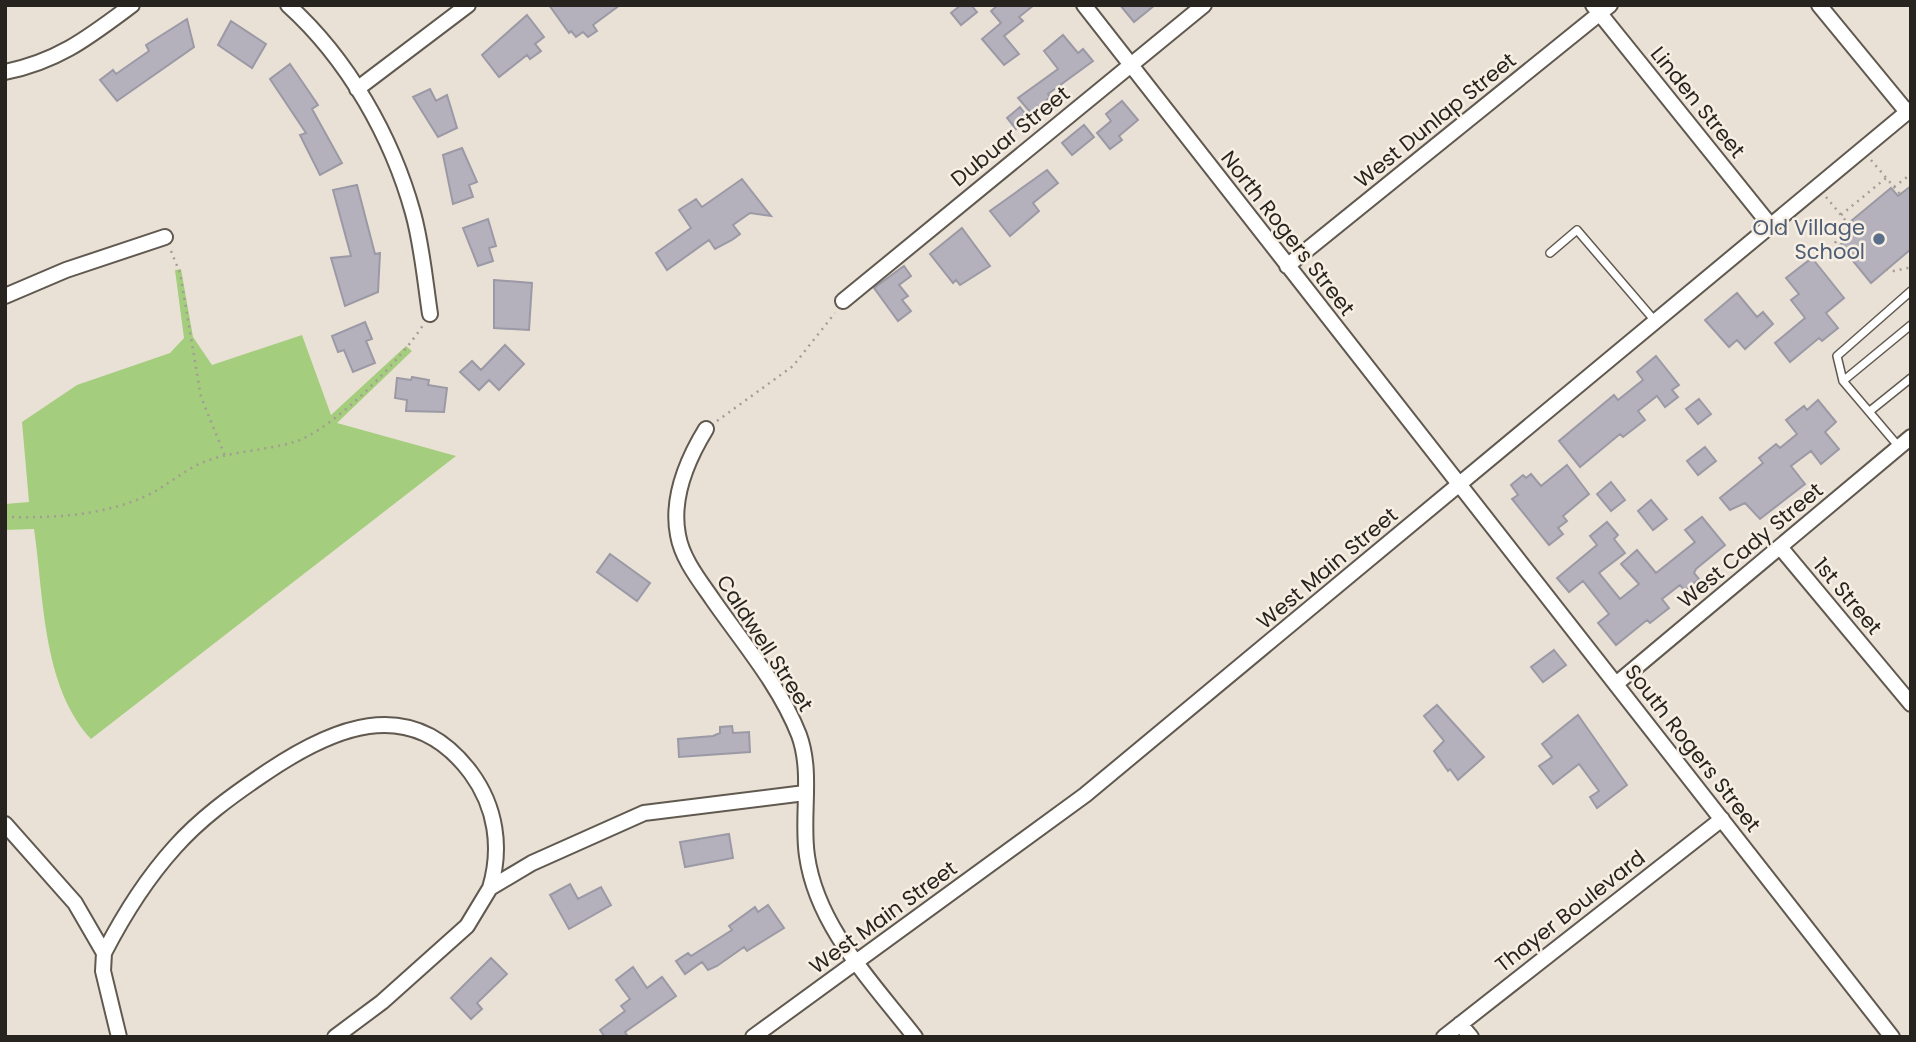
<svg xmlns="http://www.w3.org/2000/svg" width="1916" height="1042" viewBox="0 0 1916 1042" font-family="Poppins,sans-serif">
<rect width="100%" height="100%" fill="#eae1d6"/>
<!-- green -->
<path fill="#a4cd7d" d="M181,269L193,337L212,365L302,335L331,415L406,346L412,351L337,423L456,456L91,739C42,686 44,597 34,529L5,530V504L29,502L22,422L77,385L170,353L184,338L175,270Z"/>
<!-- building -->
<path fill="#b4b1bd" stroke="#9b99a5" stroke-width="2" d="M549,5H620L593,25L597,31L588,37L583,32L576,37L571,31L569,33Z
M961,5H971L977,12L961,25L951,13Z
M998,5H1034L1019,17L1023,21L1004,36L1019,54L1004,65L982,39L1001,23L991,11Z
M1120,5H1155L1134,22Z
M527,15L544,37L535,44L541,51L530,59L527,55L499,77L482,55Z
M187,19L194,47L117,101L100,80L113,70L116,74L149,51L146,45Z
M231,21L266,44L252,68L218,45Z
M1063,35L1078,53L1083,49L1093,61L1048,94L1050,97L1031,113L1018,98L1058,69L1044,51Z
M290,64L318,105L312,109L342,163L320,175L300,135L306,133L270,79Z
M430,89L436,101L447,95L457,128L438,137L413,97Z
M1122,101L1138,120L1119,136L1122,140L1110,149L1097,133L1111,121L1106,114Z
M1020,107L1029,119L1016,129L1007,118Z
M1084,125L1094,137L1072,155L1062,143Z
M462,148L477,182L469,185L473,197L453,204L443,155Z
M1047,170L1058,183L1033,203L1039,211L1010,236L990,211Z
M742,179L771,216L750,213L733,225L740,234L732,240L715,249L709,240L667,270L656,253L691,228L679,210L696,199L702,207Z
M357,185L375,254L380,253L378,292L345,306L331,258L351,256L333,190Z
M1911,186V249L1871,283L1840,245L1859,230L1851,221L1891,188L1898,196Z
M488,219L496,246L489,248L493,261L478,266L463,228Z
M962,228L990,266L960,285L956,280L953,283L930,254Z
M1812,258L1844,298L1826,313L1838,328L1822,341L1819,338L1790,362L1775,343L1805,318L1791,300L1799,294L1786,278Z
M904,266L911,276L899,285L908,296L902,300L911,311L898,321L874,288Z
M494,280L532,283L529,330L494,328Z
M1737,293L1757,317L1763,312L1773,324L1745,349L1737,340L1729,347L1705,320Z
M365,322L372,339L366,341L375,363L353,372L344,350L338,352L332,336Z
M505,345L524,364L499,390L489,380L479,390L460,372L472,361L481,370Z
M1656,356L1679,385L1672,390L1678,397L1665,407L1657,396L1638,411L1645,420L1623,437L1620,434L1580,467L1559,441L1614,395L1618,400L1643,380L1637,372Z
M412,377L429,380L428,385L447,388L444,412L406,411L407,400L395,398L397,378L411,380Z
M1699,399L1711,414L1698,424L1686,409Z
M1818,400L1836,422L1825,432L1839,449L1821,464L1811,451L1791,466L1805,484L1760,519L1745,503L1730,510L1720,498L1763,463L1759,458L1776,444L1780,448L1797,434L1786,420L1804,406L1807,410Z
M1705,447L1716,461L1698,475L1687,461Z
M1567,465L1589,494L1563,516L1567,521L1558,528L1563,534L1549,545L1512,499L1518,495L1511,485L1523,475L1526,478L1531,474L1541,486Z
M1611,482L1625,500L1611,511L1597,494Z
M1651,500L1667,519L1653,530L1638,511Z
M1702,517L1725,545L1696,569L1694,573L1699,579L1685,591L1680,585L1662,599L1669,608L1650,623L1647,620L1616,645L1598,623L1609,614L1583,581L1569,592L1557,578L1597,545L1590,536L1607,522L1618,535L1614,539L1625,553L1599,573L1620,599L1639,584L1621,564L1637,550L1656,573L1695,542L1685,530Z
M610,554L650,583L637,601L597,572Z
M1554,650L1566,665L1543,682L1531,667Z
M1437,705L1484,757L1458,780L1450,769L1448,771L1434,751L1444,741L1424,716Z
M1578,715L1627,785L1597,808L1590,797L1599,791L1579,764L1553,784L1539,766L1552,757L1542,744Z
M732,726L733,733L749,732L750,752L679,757L678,739L713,736L720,733V727Z
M729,834L733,858L685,867L680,842Z
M570,884L578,899L601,887L611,905L569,929L550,895Z
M768,905L784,928L747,951L744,947L717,966L708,970L702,962L685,974L676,961L688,953L691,956L732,930L729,926L755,907L758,912Z
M491,958L507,974L477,1003L482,1009L471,1019L451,998Z
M633,967L647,988L662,977L676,996L625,1032L628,1037H605L600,1030L625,1011L621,1006L630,999L616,980Z"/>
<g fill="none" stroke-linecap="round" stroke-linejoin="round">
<!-- service casing -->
<g stroke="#60594f" stroke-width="10">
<path id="service" d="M1550,253L1577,230L1655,321
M1843,381L1911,325
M1870,411L1911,378
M1899,447L1843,381L1837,356L1911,291"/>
</g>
<!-- minor casing -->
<g stroke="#60594f" stroke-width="18">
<path id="minor" d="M288,5C348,59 392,137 413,213C422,245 425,281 430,314
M1084,5L1892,1037
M1593,5L1770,225
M1819,5L1907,112
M5,72C59,61 89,37 132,5
M357,89L468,5
M1287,266L1610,5
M5,296L66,270L165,237
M843,301L1204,5
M706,429C687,460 671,499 678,535C682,559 700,581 713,600C743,643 780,686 799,735C813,773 801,817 807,856C817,927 873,983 915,1037
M1780,547L1911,704
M1616,684L1911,437
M5,824L75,903L104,953L103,971L119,1037
M104,953C123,916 147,878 175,847C200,819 230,797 261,776C329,729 410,691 471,773C496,807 502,848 490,888
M1460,1024L1471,1037
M335,1037L382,1002L467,926L490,888L532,863L644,813L805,793
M753,1037L1085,795L1911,109
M1444,1037L1722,819"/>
</g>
<!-- path -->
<path stroke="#a49d95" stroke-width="2.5" stroke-dasharray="2 5" stroke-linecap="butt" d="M1871,160L1900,194
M1894,187L1911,174
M1826,197L1856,233
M1841,215L1886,178
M1835,243L1847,222
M171,251L180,273L201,397L225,456
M1886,269L1894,271L1907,268L1911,271
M717,421L793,366L835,313
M5,517C54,518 101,516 146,496C165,487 182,472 201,463C230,451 264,451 294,442C332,431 402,359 423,325"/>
<!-- service -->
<use href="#service" stroke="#fff" stroke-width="7"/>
<!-- minor -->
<use href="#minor" stroke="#fff" stroke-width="14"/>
</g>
<!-- markers -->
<circle fill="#5c6f8a" stroke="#f7efe3" stroke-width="2.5" cx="1879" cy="239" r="7"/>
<g text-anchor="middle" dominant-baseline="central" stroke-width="5" stroke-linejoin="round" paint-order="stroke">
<!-- street labels -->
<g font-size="21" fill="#272420" stroke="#f7efe3">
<text transform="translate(1698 102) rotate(51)">Linden Street</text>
<text transform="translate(1435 120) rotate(-39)">West Dunlap Street</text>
<text transform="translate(1010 136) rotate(-39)">Dubuar Street</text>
<text transform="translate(1288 233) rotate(52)">North Rogers Street</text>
<text transform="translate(1750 545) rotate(-40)">West Cady Street</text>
<text transform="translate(1327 568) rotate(-40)">West Main Street</text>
<text transform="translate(1848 596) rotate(50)">1st Street</text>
<text transform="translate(765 643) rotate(57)">Caldwell Street</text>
<text transform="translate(1693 748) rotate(52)">South Rogers Street</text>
<text transform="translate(1570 911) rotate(-38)">Thayer Boulevard</text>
<text transform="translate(883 917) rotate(-36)">West Main Street</text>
</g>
<!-- service labels -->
<g font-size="21" fill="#4e5e75" stroke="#f7efe3" text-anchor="end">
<text x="1865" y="227">Old Village<tspan x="1865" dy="24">School</tspan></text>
</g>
</g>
<!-- border -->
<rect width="1916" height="1042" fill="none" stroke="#272420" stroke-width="14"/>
</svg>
